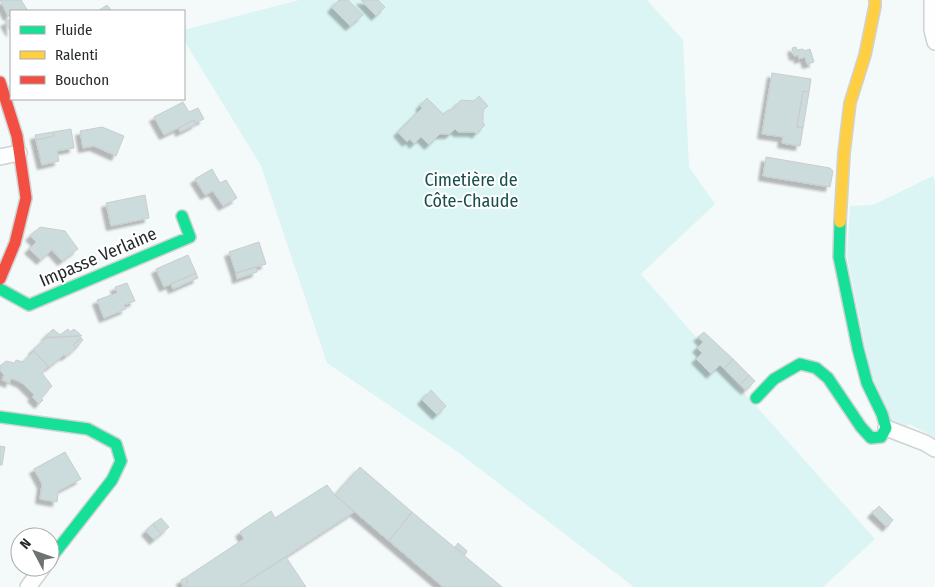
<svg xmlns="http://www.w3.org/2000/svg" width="935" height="587" viewBox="0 0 935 587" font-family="'Fira Sans Condensed',sans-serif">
<defs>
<filter id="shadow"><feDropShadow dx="-4.5" dy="4.5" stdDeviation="1" flood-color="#0004"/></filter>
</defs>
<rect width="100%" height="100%" fill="#f4f9f9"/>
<!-- green -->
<path fill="#dbf5f5" d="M299,0H647L683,40L689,167L715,204L641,274L747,396L875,539L823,587H634L455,450L327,363L261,166L184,40V30Z
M933,176L935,180V438L910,424L895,430L870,370L847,256L850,206L873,205Z"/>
<!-- building -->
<path fill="#ccdbdb" stroke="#c9cdcd" filter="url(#shadow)" d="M0,0H21L28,11H11V17L10,15L8,16Z
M339,0H348L363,15L350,26L332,8Z
M361,0H378L385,7L376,16Z
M107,5L112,11H98Z
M11,19V32L5,22Z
M796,47L797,50L803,49L804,51L810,49L814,62L807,64L805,57L799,59L798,55L794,56L792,48Z
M772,73L811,79L809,92L803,91L797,127L803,128L800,146L782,143L783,137L762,134Z
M803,91L809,92L803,128L797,127Z
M479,96L488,106L483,110V123L485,125L476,134L474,132H458L455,129L450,134H440L429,145L421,137L414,144L410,139L407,142L398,132L422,108L420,106L427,98L443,114L448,110H452L461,100L474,101Z
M183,102L189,112L198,108L204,119L195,123L194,120L164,135L154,117Z
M194,120L196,124L180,132L179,128Z
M102,127L124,136L116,156L94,146L83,148L80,131Z
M71,129L74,148L57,151L59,161L42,165L36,140L54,136L53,132Z
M53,132L54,136L36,140L35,135Z
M766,157L830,168L833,171L830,187L763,176Z
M212,169L220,183L226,180L237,198L223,206L213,191L205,195L195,179Z
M145,195L149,218L111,226L106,203Z
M40,227L65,231L78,249L62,261L52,250L41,260L29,249L36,242L30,236Z
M259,242L266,264L236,273L229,252Z
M188,255L196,273L164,287L156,269Z
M256,267L257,272L237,279L236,273Z
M196,273L198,278L173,289L171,284Z
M127,283L135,301L124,305L126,309L104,318L97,300L117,293L115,287Z
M53,329L60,335L68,329L70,332L74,329L82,336L45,337Z
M704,332L733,359L724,369L720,365L711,374L696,359L702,353L697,348L703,342L698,337Z
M79,336L81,338L73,345L76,348L66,356L64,355L49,367L33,350L45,339L48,338Z
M81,338L83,340L76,348L73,345Z
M34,351L48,366L42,373L52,386L41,398L43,400L39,404L32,397L34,395L22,383L11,378L10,383L2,380L4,375L0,370V366L6,361L15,363L16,360L23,362Z
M733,359L749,375L740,385L724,369Z
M749,375L755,381L746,390L740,385Z
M431,390L446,406L437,415L422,400Z
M0,446L5,447L2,465H0Z
M65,452L81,479L58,491L57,502L40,499L42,484L34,469Z
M360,467L412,512L389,541L335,495Z
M327,485L335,495L354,512L239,587H185L188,581L185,578L244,539L240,532L271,511L275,518Z
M879,506L893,520L887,527L872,513Z
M412,512L502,587H443L389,541Z
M161,518L169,527L161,534L153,524Z
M153,524L161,534L154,540L146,531Z
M458,543L467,551L465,555L455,547Z
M286,557L306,587H239Z
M185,578L188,581L185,587H183L181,580Z"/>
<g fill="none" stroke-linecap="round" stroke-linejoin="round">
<!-- street casing -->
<g stroke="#cfd3d3" stroke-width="18">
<path id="street" d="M932,0V30L935,42
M0,157L19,153
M886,428L925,443L935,449
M28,587L43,567"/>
</g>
<!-- fast casing -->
<g stroke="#cfd3d3" stroke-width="14">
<path id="fast" d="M0,289L29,305L190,237L182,216
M756,398L774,379L800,364L816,368L828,378L861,427L871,438L881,437L886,428L882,414L867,383L858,349L839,257L840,222
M0,417L88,429L116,444L121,461L112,480L50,559"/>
</g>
<!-- slow casing -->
<g stroke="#cfd3d3" stroke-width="14">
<path id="slow" d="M840,222L844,153L850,103L865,55L875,6V0"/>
</g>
<!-- jam casing -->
<g stroke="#cfd3d3" stroke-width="14">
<path id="jam" d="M0,82L17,136L26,198L15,243L0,279"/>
</g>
<!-- street -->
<use href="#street" stroke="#fdfefe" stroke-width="15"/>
<!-- fast -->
<use href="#fast" stroke="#16e098" stroke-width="11"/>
<!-- slow -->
<use href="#slow" stroke="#ffcf43" stroke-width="11"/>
<!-- jam -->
<use href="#jam" stroke="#f24e42" stroke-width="11"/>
</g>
<g text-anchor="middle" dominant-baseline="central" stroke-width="4" stroke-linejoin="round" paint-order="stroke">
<!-- park labels -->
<g font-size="18" fill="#184e4e" stroke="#fff">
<text x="471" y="180">Cimetière de<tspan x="471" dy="21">Côte-Chaude</tspan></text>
</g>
<!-- street labels -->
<g font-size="18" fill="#262a2a" stroke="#fff">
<text transform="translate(98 257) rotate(-23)">Impasse Verlaine</text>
</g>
</g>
<!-- legend -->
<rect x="10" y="10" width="175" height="90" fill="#ffffff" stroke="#a8aaaa"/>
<rect x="20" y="26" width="25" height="8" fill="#16e098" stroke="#a8aaaa"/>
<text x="55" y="35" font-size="15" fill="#262a2a">Fluide</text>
<rect x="20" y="51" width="25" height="8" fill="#ffcf43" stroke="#a8aaaa"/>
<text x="55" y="60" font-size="15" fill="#262a2a">Ralenti</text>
<rect x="20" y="76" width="25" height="8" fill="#f24e42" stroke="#a8aaaa"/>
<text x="55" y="85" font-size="15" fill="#262a2a">Bouchon</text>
<!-- north arrow -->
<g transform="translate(35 552) rotate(311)"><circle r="24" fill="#ffffff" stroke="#a8aaaa"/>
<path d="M0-4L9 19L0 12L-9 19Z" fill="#6e7272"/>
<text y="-8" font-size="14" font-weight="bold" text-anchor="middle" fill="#262a2a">N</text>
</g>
</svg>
